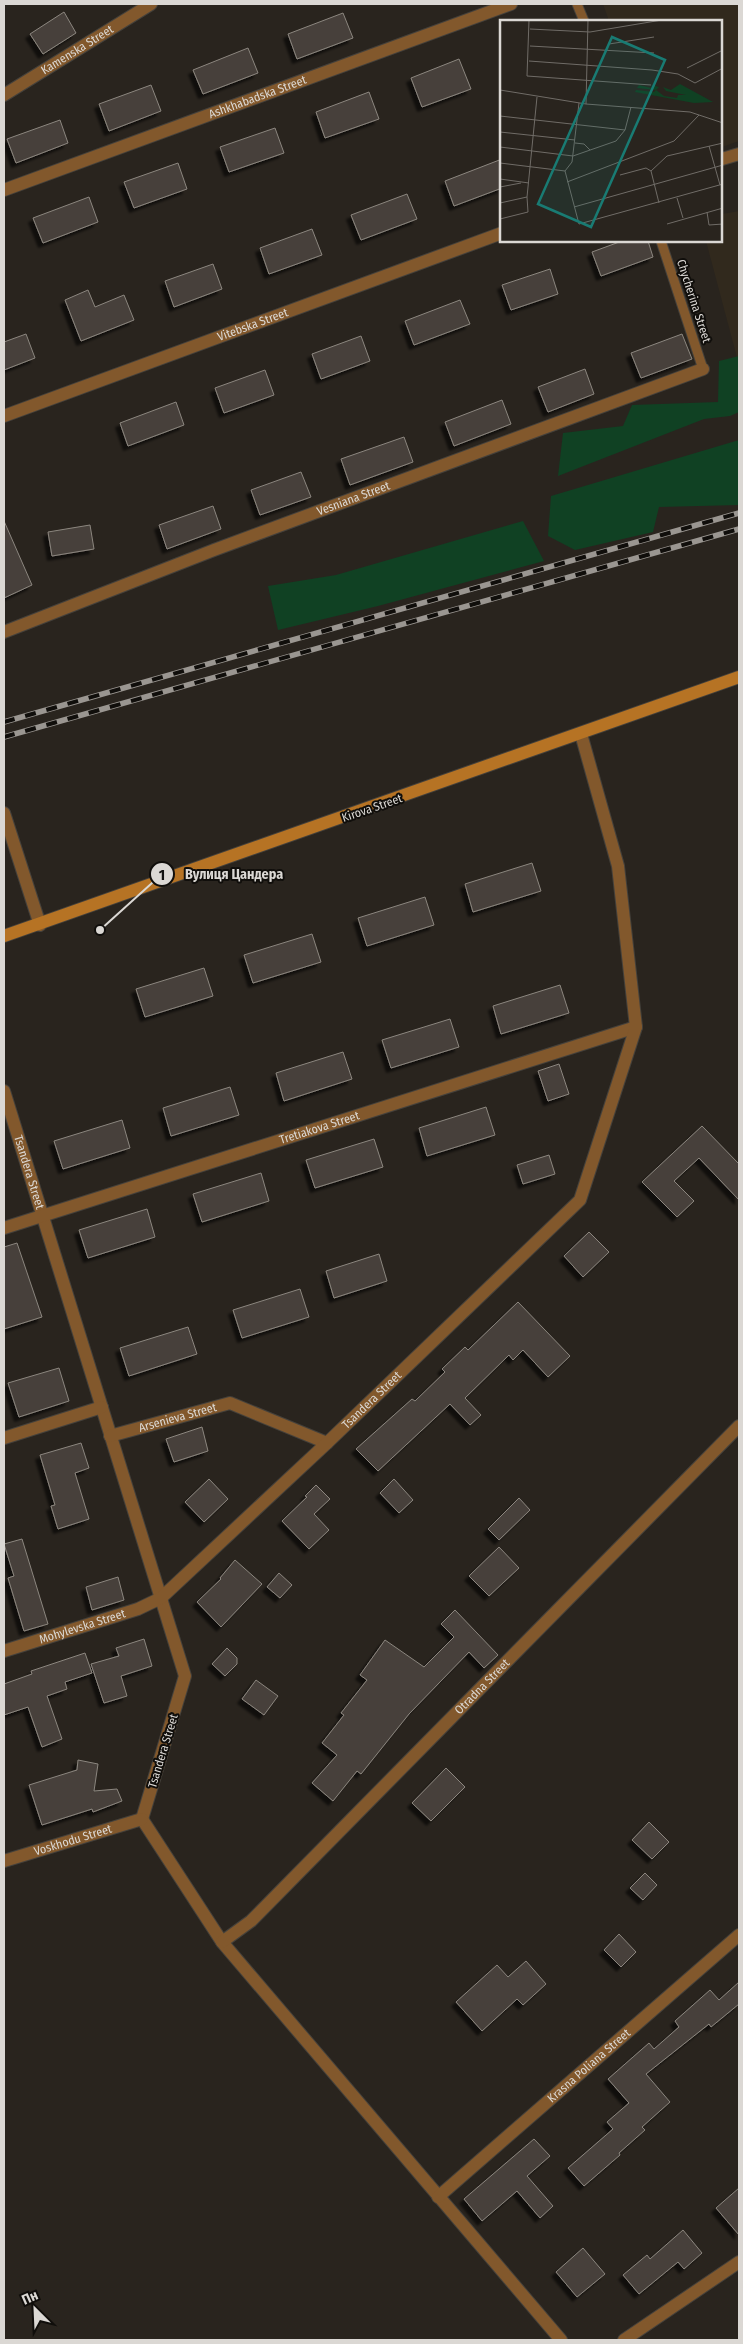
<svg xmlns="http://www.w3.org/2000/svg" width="743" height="2344" viewBox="0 0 743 2344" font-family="'Fira Sans Condensed',sans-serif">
<defs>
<filter id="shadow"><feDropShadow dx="-4.5" dy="4.5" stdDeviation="1" flood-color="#0009"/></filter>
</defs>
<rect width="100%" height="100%" fill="#29241e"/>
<!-- built -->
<path fill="#31291d" d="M603,4H739V141L722,147V21H609Z
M739,211V365L706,241H722V214Z"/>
<!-- green -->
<path fill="#104123" d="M739,356V412L730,416L704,419L558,476L563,433L623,426L632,405L718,402L719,361Z
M739,440V505L659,507L653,532L575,550L548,536L551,496Z
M523,521L544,561L378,606L278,630L268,586L336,575Z"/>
<!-- building -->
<path fill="#46413b" stroke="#8c867f" filter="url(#shadow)" d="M64,12L76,33L43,54L30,34Z
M343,13L353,38L297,59L288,34Z
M248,48L258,73L203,94L193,70Z
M459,59L471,89L422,107L411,78Z
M151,85L161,111L109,131L99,104Z
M369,92L379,119L325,138L316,112Z
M60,120L68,143L16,163L7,139Z
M275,128L284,153L229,172L220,147Z
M502,159V188L454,206L445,181Z
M178,163L187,189L134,208L124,182Z
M407,194L417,219L361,240L351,215Z
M89,197L98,222L43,243L33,218Z
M312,229L322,255L269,274L260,248Z
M622,241H648L653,257L601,276L592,252Z
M213,264L222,289L174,307L165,281Z
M550,269L558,294L511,310L502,285Z
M88,290L95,307L124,295L134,320L81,341L65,300Z
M460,300L470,324L414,345L405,321Z
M26,334L35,358L4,370V342Z
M682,334L692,359L641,378L631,353Z
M361,336L370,361L321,379L312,354Z
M585,369L594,394L548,412L538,387Z
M265,370L274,395L224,413L215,388Z
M502,400L511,424L454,446L445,422Z
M176,402L184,425L128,446L120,423Z
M404,437L413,462L350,485L341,459Z
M301,472L311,497L260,515L251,490Z
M213,506L221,529L167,549L159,525Z
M4,521L32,585L4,598Z
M90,525L94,549L52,556L48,532Z
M532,863L541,891L473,912L465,884Z
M425,897L434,925L367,946L358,918Z
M312,934L321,962L253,983L244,955Z
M204,968L213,996L145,1017L136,989Z
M560,985L569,1013L501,1034L493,1006Z
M450,1019L459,1047L391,1068L382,1040Z
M343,1052L352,1079L284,1101L276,1073Z
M559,1064L569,1094L548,1101L538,1071Z
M230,1087L239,1115L171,1136L163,1108Z
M486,1107L495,1135L427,1156L419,1128Z
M122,1120L130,1148L63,1169L54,1141Z
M702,1126L739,1164V1200L699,1158L674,1181L694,1201L677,1217L642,1182Z
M374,1139L383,1167L315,1188L306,1160Z
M549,1155L555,1174L523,1184L517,1165Z
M261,1173L269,1201L202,1222L193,1194Z
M147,1209L155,1237L88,1258L79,1230Z
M589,1232L609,1252L583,1277L564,1256Z
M17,1243L42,1317L4,1329V1247Z
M379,1254L387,1281L334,1298L326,1271Z
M300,1289L309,1317L242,1338L233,1310Z
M518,1302L570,1356L548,1377L523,1350L513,1360L509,1355L465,1398L481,1415L470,1425L450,1404L378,1471L356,1449L412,1399L415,1401L445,1372L442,1369L465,1347L468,1350Z
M188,1327L197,1354L129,1376L120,1348Z
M59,1368L69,1401L19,1417L8,1383Z
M202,1427L208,1451L174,1462L166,1439Z
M81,1443L89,1468L75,1473L89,1519L58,1529L51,1506L55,1505L40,1455Z
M209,1479L228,1499L204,1522L185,1502Z
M394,1479L413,1500L399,1513L380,1493Z
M316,1485L330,1499L314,1514L329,1530L309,1549L282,1521L307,1497L305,1496Z
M519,1498L530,1510L499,1540L488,1529Z
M22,1539L48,1624L24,1631L8,1578L14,1576L4,1544Z
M499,1547L519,1568L489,1596L469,1576Z
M235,1560L262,1584L221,1627L197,1602L221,1579L220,1578Z
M279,1573L292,1585L280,1598L267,1587Z
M118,1577L124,1600L92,1610L86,1587Z
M455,1610L498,1655L484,1668L469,1652L409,1714L361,1774L357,1771L333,1801L312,1783L337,1755L322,1743L344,1715L341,1713L367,1680L360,1675L385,1640L424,1667L454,1637L441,1624Z
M144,1639L152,1666L121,1676L127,1696L104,1703L91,1664L119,1656L116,1648Z
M227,1648L237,1658V1664L225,1676L212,1664Z
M85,1653L92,1673L65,1682L67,1689L47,1696L62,1739L42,1747L28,1707L4,1715V1684L32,1674L31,1671Z
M256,1680L278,1696L264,1715L242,1699Z
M78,1760L98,1764L94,1791L117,1789L122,1801L93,1812L92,1809L42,1825L29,1785L77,1770Z
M446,1768L465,1787L431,1821L412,1803Z
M649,1822L669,1842L652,1859L632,1840Z
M645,1873L657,1885L643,1900L630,1888Z
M619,1934L636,1952L621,1967L604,1950Z
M526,1961L546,1984L523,2005L517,1999L482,2031L456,2002L497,1965L508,1977Z
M739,1982V2004L711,2027L709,2024L646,2074L670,2102L642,2127L645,2130L619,2153L620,2155L584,2186L568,2168L613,2129L607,2122L629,2103L608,2079L649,2043L654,2049L679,2027L675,2021L710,1990L719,2000Z
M534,2139L550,2156L527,2176L553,2206L540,2218L517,2191L482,2221L464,2199Z
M739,2188V2235L716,2208Z
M683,2230L702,2253L684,2269L678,2262L639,2294L623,2275L647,2255L650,2259Z
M583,2248L605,2274L577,2297L556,2272Z"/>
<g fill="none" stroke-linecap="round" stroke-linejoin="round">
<!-- service casing -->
<g stroke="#45413b" stroke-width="11">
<path id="service" d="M577,4L584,21
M661,241L703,369"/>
</g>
<!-- minor casing -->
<g stroke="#45413b" stroke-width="14">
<g id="minor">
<path id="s1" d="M4,95L151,4"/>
<path d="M722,159L739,154"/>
<path id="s2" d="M4,190L511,4"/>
<path id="s3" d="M4,416L502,233"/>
<path id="s4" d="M4,632L214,550L703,369"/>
<path id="s5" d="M4,1091L185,1676L142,1819"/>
<path id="s6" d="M4,1228L636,1027"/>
<path id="s7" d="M110,1436L230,1403L327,1443"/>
<path d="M4,1438L102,1407"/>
<path id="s8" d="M4,1651L138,1609L161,1598L327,1443L580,1200L636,1027L618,866L581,734"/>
<path d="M142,1819L222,1942L561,2340"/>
<path id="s9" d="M4,1861L142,1819"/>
<path id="s10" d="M222,1942L251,1921L739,1426"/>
<path id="s11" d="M438,2197L739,1935"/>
<path d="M624,2340L739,2262"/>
</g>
</g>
<!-- tertiary casing -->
<g stroke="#45413b" stroke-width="14">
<path id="tertiary" d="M4,813L40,925"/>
</g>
<!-- secondary casing -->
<g stroke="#45413b" stroke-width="14">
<path id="secondary" d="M4,936L739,677"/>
</g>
<!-- service -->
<use href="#service" stroke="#82582c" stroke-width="9"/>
<!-- minor -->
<use href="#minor" stroke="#82582c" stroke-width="12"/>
<!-- tertiary -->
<use href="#tertiary" stroke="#82582c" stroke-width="12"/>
<!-- secondary -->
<use href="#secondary" stroke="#b67324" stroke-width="12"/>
<!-- rail casing -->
<g stroke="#9a9691" stroke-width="5.5">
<path id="rail" d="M4,722L739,513
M4,737L739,529"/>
</g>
<!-- rail -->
<use href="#rail" stroke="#100e0b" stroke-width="4" stroke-dasharray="11" stroke-linecap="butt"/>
</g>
<g text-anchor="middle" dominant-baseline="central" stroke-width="4" stroke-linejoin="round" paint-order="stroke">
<!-- street labels -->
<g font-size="12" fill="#dbd8d4" stroke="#100e0b">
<text stroke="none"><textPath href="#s1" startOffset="86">Kamenska Street</textPath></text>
<text stroke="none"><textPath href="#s2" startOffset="270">Ashkhabadska Street</textPath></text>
<text transform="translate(694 301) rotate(72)">Chycherina Street</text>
<text stroke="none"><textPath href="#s3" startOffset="265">Vitebska Street</textPath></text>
<text stroke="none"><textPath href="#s4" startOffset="374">Vesniana Street</textPath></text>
<text transform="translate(372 808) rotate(-19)">Kirova Street</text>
<text stroke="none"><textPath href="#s6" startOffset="331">Tretiakova Street</textPath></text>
<text stroke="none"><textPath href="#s5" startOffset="85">Tsandera Street</textPath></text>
<text stroke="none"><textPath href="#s8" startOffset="455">Tsandera Street</textPath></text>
<text stroke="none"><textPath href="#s7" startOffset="70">Arsenieva Street</textPath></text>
<text stroke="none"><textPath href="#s8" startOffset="82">Mohylevska Street</textPath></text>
<text stroke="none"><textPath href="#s10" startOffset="365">Otradna Street</textPath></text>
<text transform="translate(163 1751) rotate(-73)">Tsandera Street</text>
<text stroke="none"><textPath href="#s9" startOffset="72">Voskhodu Street</textPath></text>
<text stroke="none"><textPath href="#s11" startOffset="200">Krasna Poliana Street</textPath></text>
</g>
</g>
<!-- overview -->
<g transform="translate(500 20)">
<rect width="222" height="222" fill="#29241e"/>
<path d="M180,64L213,82L194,83L135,72L136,70L154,72L156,70L137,68L139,65L151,68L152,65L159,67L156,70L164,76L177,78L178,75H186L166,71L163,67L171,70Z" fill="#104123"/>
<path fill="none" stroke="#706c67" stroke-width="1" d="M29,0L27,56L151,65M30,9L90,12L162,0M30,26L154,33M106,30L109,24L154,17M29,41L152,50L178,54L195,63L223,48M187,48L223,30M0,70L86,84L190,92L223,103M86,84L88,0M0,96L125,110M0,112L75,120M75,123L84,124L90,130M209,126L220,165M0,127L73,136L116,121L125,110L131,87M0,143L65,151M65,151L79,204L223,164M65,151L72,142L79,83M151,151L159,183M120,155L146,148L151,151L167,136L223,123M0,159L29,163M67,162L174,121L199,95M0,167L21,163M177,178L183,198M0,183L27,177M74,187L223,145M207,192L209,205L223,204M0,199L28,192L27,177L37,77M167,204L223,188"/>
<path fill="#197b73" fill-opacity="0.15" stroke="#197b73" stroke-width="2.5" d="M112,17L165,40L91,207L38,184Z"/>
<rect width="222" height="222" fill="none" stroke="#dbd8d4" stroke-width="2.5"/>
</g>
<!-- callouts -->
<path fill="none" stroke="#dbd8d4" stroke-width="2" d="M100 930L162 874"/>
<g fill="#dbd8d4" stroke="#100e0b" stroke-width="2">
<circle cx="100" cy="930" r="5"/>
<circle cx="162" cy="874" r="12"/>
</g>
<g font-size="15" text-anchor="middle" font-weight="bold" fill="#111">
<text x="162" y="880">1</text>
</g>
<g font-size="14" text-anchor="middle" font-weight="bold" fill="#dbd8d4" stroke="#100e0b" stroke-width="4" stroke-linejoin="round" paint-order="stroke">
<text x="234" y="879">Вулиця Цандера</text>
</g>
<!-- border -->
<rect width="743" height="2344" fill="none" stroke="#dbd8d4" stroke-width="10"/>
<!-- north arrow -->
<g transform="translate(35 2309) rotate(336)" stroke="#100e0b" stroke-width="4" paint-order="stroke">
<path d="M0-4L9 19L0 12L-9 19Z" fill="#dbd8d4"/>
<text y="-8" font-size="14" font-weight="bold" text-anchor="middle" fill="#dbd8d4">Пн</text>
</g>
</svg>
